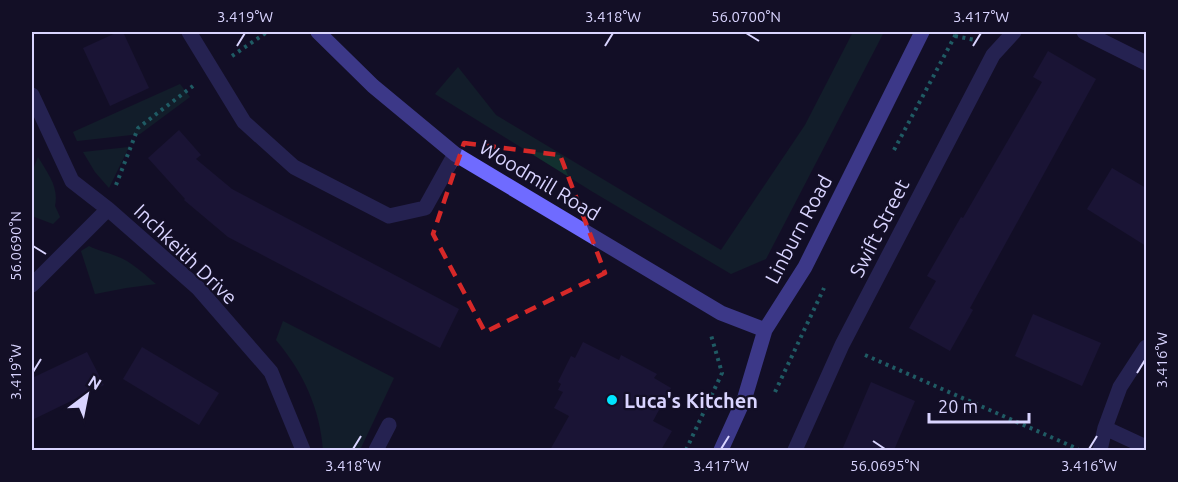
<svg xmlns="http://www.w3.org/2000/svg" width="1178" height="482" viewBox="0 0 1178 482" font-family="Ubuntu,sans-serif">
<rect width="100%" height="100%" fill="#130f26"/>
<!-- green -->
<path fill="#12302f" d="M853,32H884L766,259L731,274L593,192L435,94L458,67L496,115L721,250L805,125Z
M180,84L190,97L140,134L77,141L73,132Z
M129,147L109,188L95,172L83,152Z
M38,157C48,174 59,187 55,206L60,217L53,224L32,216V172Z
M89,246C98,251 107,252 116,256C131,261 144,274 156,284L126,288L95,294L81,251Z
M283,321L394,378L360,450H323C320,408 303,372 276,340Z"/>
<!-- building -->
<path fill="#241b47" d="M118,32H123L149,88L110,106L83,48Z
M1048,51L1096,79L970,308L973,310L950,351L909,328L936,281L927,276L961,217L963,218L1042,82L1033,77Z
M179,130L201,155L196,159L232,189L459,309L440,348L228,237L184,200L185,199L148,158Z
M1112,168L1146,188V246L1087,209Z
M1033,314L1101,343L1082,386L1015,356Z
M583,342L619,360L621,355L657,374L654,378L671,388L653,421L672,431L661,450H550L569,416L554,408L563,392L558,390L561,384L558,382L571,356L575,358Z
M142,347L219,393L199,425L123,379Z
M87,352L104,385L32,420V378Z
M871,382L915,401L894,450H842Z"/>
<g fill="none" stroke-linecap="round" stroke-linejoin="round">
<!-- path -->
<path stroke="#2fb8b0" stroke-width="4" stroke-dasharray="3 4.5" stroke-linecap="butt" d="M955,36L975,40
M232,56L267,32
M894,150L957,32
M116,185L138,128L193,86
M865,355L1078,449
M775,392L824,288
M686,450L722,373L711,335"/>
<!-- lane -->
<path stroke="#3d3a85" stroke-width="15" d="M376,450L389,425"/>
<!-- street -->
<path stroke="#3d3a85" stroke-width="15" d="M189,32L244,122L294,167L389,216L425,208L455,154
M1084,32L1146,63
M32,95L72,181L108,209L198,288L271,372L303,450
M32,285L108,209
M1105,428L1146,447
M795,450L842,345L993,55L1014,32
M1100,450L1105,428L1120,387L1146,347"/>
<!-- secondary -->
<path stroke="#6f6bff" stroke-width="15" d="M318,32L373,86L455,154L721,313L765,330
M721,450L745,397L765,330L805,267L922,32"/>
</g>
<!-- marked area -->
<path d="M0 0H1178V482H0ZM464,143L560,155L605,273L485,332L433,234Z" fill="#130f26" fill-opacity=".55" fill-rule="evenodd"/>
<path fill="none" stroke="#d62828" stroke-width="4.5" stroke-dasharray="12 8" stroke-linejoin="round" d="M464,143L560,155L605,273L485,332L433,234Z"/>
<!-- ticks -->
<path fill="none" stroke="#d9d4ff" stroke-width="2" d="M746,33L759,41M237,46L245,33M605,46L613,33M973,46L981,33M33,246L46,254M33,372L41,359M1137,373L1145,360M873,441L885,449M353,449L361,436M721,449L729,436M1089,449L1097,436"/>
<!-- markers -->
<circle fill="#00e5ff" stroke="#130f26" stroke-width="2" cx="612" cy="400" r="6"/>
<g text-anchor="middle" dominant-baseline="central" stroke-width="4.5" stroke-linejoin="round" paint-order="stroke">
<!-- street labels -->
<g font-size="20" fill="#d9d4ff" stroke="#130f26">
<text transform="translate(540 180) rotate(31)">Woodmill Road</text>
<text transform="translate(879 228) rotate(-63)">Swift Street</text>
<text transform="translate(798 229) rotate(-62)">Linburn Road</text>
<text transform="translate(186 254) rotate(44)">Inchkeith Drive</text>
</g>
<!-- poi labels -->
<g font-size="20" font-weight="bold" fill="#d9d4ff" stroke="#130f26" text-anchor="start">
<text x="624" y="400">Luca's Kitchen</text>
</g>
</g>
<!-- border -->
<rect width="1178" height="482" fill="none" stroke="#130f26" stroke-width="66"/>
<!-- north arrow -->
<g transform="translate(87 395) rotate(32)" stroke="#130f26" stroke-width="4.5" paint-order="stroke">
<path d="M0-4.5L10 22L0 15L-10 22Z" fill="#d9d4ff"/>
<text y="-9" font-size="16" font-weight="bold" text-anchor="middle" fill="#d9d4ff">N</text>
</g>
<!-- scale -->
<path d="M929 413v9h100v-9" fill="none" stroke="#d9d4ff" stroke-width="3"/>
<text x="938" y="413" font-size="18" fill="#d9d4ff" stroke="#130f26" stroke-width="4.5" paint-order="stroke">20 m</text>
<rect x="33" y="33" width="1112" height="416" fill="none" stroke="#d9d4ff" stroke-width="2"/>
<g font-size="15" text-anchor="middle" fill="#d9d4ff">
<text x="245" y="22">3.419°W</text>
<text x="613" y="22">3.418°W</text>
<text x="746" y="22">56.0700°N</text>
<text x="981" y="22">3.417°W</text>
<text transform="translate(16 246) rotate(-90)" y="5">56.0690°N</text>
<text transform="translate(1162 360) rotate(-90)" y="5">3.416°W</text>
<text transform="translate(16 372) rotate(-90)" y="5">3.419°W</text>
<text x="353" y="471">3.418°W</text>
<text x="721" y="471">3.417°W</text>
<text x="885" y="471">56.0695°N</text>
<text x="1089" y="471">3.416°W</text>
</g>
</svg>
